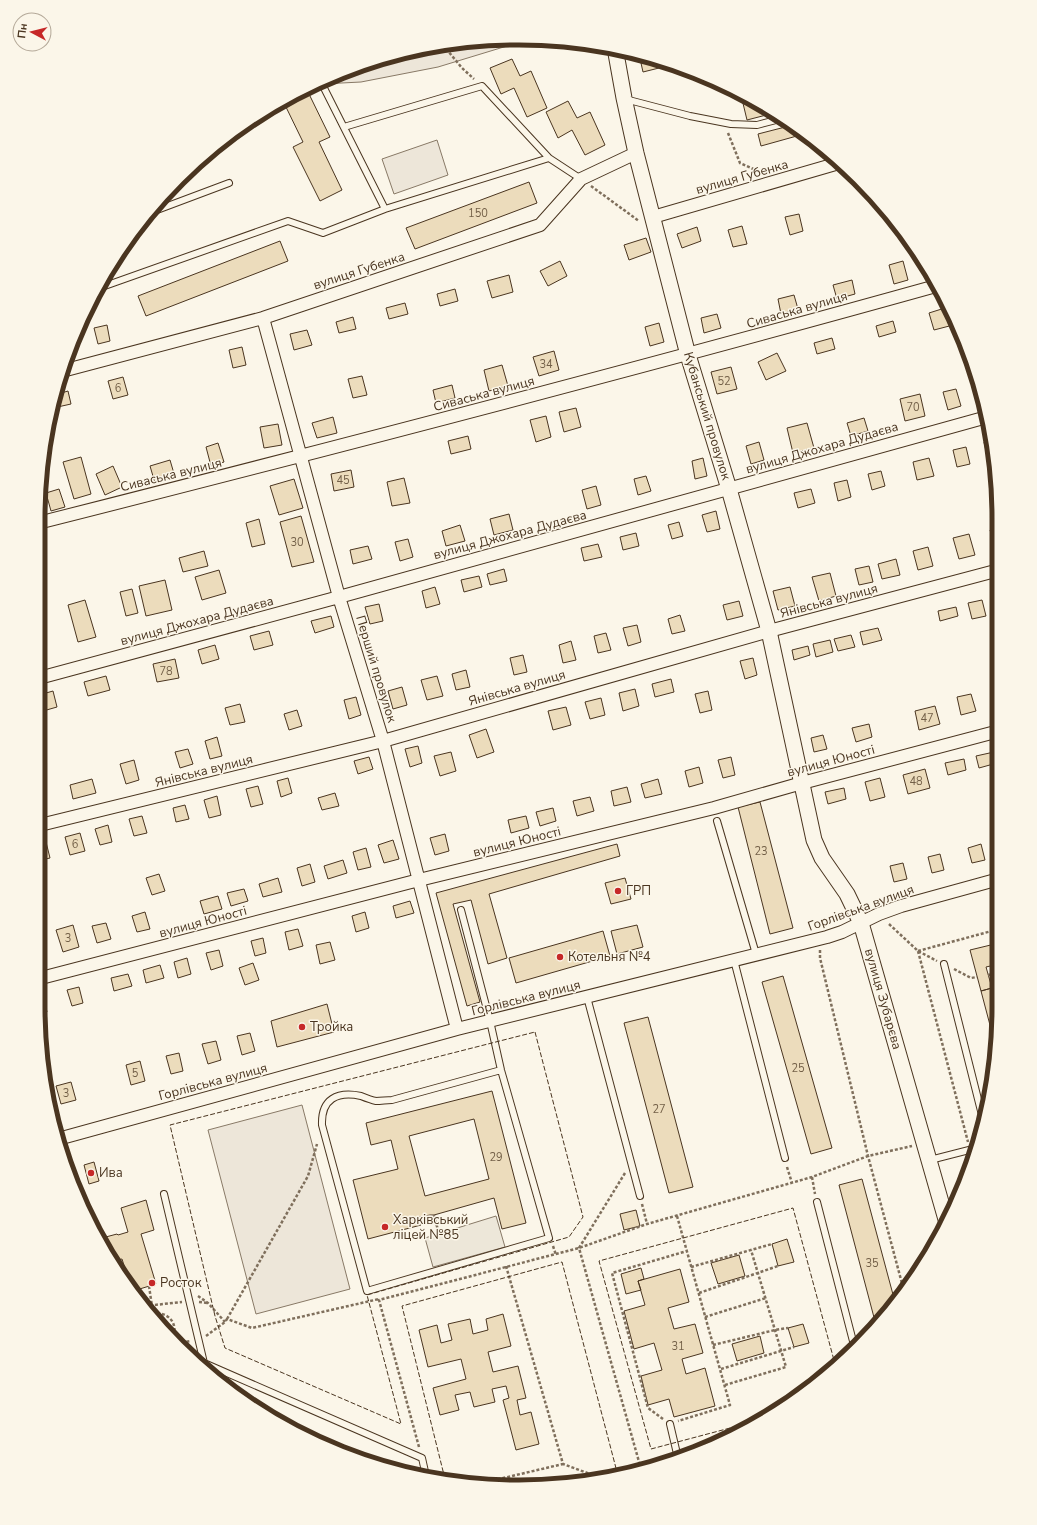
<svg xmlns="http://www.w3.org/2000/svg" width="1037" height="1525" viewBox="0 0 1037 1525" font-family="'Nunito Sans',sans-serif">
<rect width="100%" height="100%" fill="#fbf6e9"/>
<!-- green -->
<path fill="#ede6d9" stroke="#887966" d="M518,38L530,39L438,67L361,82L322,84L321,82L334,75L425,47Z
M437,140L448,175L394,194L382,159Z
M302,1105L350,1289L256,1314L208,1130Z"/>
<!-- parking -->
<path fill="#ede7d9" stroke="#887966" d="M496,1216L505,1247L433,1267L425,1238Z"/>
<!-- building -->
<path fill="#ecdcbc" stroke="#4a3520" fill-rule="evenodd" d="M512,59L520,76L531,71L547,108L527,117L514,88L501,94L490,68Z
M653,60L671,65L643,72L641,63Z
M309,94L330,137L319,142L342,190L320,201L293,147L303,142L285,105Z
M741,95L774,113L747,120Z
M568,101L577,118L590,112L605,145L585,155L572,130L558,138L546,112Z
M793,125L804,134L761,146L758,134Z
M529,182L537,203L415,249L406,228Z
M799,214L803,231L790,235L785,217Z
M742,226L747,244L733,247L728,230Z
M697,227L701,241L682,248L677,234Z
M646,238L651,252L629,260L624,245Z
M280,241L288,261L146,316L138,296Z
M560,261L567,276L548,286L540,271Z
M903,261L908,280L894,284L889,265Z
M509,275L513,292L492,298L487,281Z
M852,280L855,294L837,299L833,285Z
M455,289L458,301L440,306L437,294Z
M794,295L798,309L781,314L778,299Z
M405,303L408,314L389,319L386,308Z
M948,307L957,324L934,330L929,313Z
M717,314L721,328L704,333L701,318Z
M353,317L356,329L339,333L336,322Z
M893,321L896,332L879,337L876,326Z
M659,323L664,342L650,346L645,327Z
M107,325L110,341L98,344L94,328Z
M307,330L312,345L294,350L290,334Z
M832,338L835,349L817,354L814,343Z
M242,347L246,365L233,368L229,350Z
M554,351L559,370L539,376L533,357Z
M777,353L786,371L766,380L758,362Z
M502,365L508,386L489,391L484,370Z
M731,367L737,389L717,394L711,372Z
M362,376L367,395L353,398L348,379Z
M123,377L128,395L113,399L108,381Z
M452,385L455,398L436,403L433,390Z
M956,389L961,406L948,410L943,392Z
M68,391L71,404L53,408L58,394Z
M920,394L925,416L905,421L900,399Z
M576,408L581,427L564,432L559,412Z
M546,416L551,437L536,442L530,420Z
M333,417L337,433L317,438L312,423Z
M864,418L868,431L851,436L847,423Z
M807,423L814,448L793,453L787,428Z
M278,424L282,445L264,448L260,427Z
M468,436L471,449L451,454L448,441Z
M991,441L993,459L988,460L984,442Z
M759,442L764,460L751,464L746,446Z
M218,443L224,462L211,466L206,447Z
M966,447L970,464L957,467L953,450Z
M81,457L91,494L74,499L63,462Z
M703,458L707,476L695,479L692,461Z
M929,458L934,476L917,480L913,462Z
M170,460L175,477L155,483L150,466Z
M113,466L122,487L105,495L96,474Z
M351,470L354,487L334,491L331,474Z
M881,471L885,486L872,490L868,474Z
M646,476L651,491L638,495L634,479Z
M404,478L410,503L392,506L387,482Z
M294,479L303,508L279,515L270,486Z
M847,480L851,497L838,501L834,483Z
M596,486L601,505L587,509L582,490Z
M59,489L65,507L51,511L46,493Z
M811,489L815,503L798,508L794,493Z
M716,511L720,529L707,532L702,515Z
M509,514L513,530L494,535L490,519Z
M301,516L314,562L292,567L280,522Z
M259,519L265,544L252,547L246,523Z
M679,522L683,536L672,539L668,525Z
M460,525L465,541L446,546L442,531Z
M999,527V549L996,550L990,530Z
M636,533L639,546L623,550L620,537Z
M969,534L975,555L959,559L953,538Z
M408,539L413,557L400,561L395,542Z
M598,544L602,557L584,561L581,548Z
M368,546L372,559L353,564L350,550Z
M928,547L933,566L918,570L913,551Z
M204,551L208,566L183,572L179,558Z
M896,559L900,575L882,579L878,564Z
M869,566L873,582L859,585L855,569Z
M504,569L507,581L490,585L487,574Z
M219,570L226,593L202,600L195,577Z
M830,573L836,596L819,601L812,577Z
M479,576L482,587L464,592L461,580Z
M165,580L172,610L146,616L139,586Z
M435,587L440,604L426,608L422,591Z
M790,587L795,606L778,610L773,591Z
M132,589L138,613L126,616L120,592Z
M85,600L96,637L78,642L68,605Z
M982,600L986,616L972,619L968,603Z
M739,601L743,616L727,620L723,605Z
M379,604L383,621L370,624L365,607Z
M956,607L958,616L940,621L938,611Z
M680,615L685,631L672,634L668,619Z
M331,616L334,627L315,633L311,621Z
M637,625L641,642L628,646L623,628Z
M878,628L882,640L863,645L860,632Z
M269,631L273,645L254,650L250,636Z
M606,633L611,650L598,653L594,636Z
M851,635L855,647L838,651L834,639Z
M830,640L833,652L816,657L813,644Z
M571,641L576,660L563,663L559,645Z
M215,645L219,659L202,664L198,650Z
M808,646L810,655L794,660L792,650Z
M523,655L527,672L514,675L510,658Z
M753,658L757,675L745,679L740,661Z
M175,659L179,678L157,682L153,664Z
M466,670L470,687L456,690L452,674Z
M106,676L110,690L88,696L84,682Z
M437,676L443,696L427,700L421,680Z
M671,679L674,692L655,697L652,684Z
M402,687L407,705L393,709L388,691Z
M999,687V705L997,706L993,689Z
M635,689L639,706L623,711L619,693Z
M53,691L57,707L43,711L39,695Z
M708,691L712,710L700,713L695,694Z
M971,694L976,711L961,715L957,697Z
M356,697L361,715L349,719L344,700Z
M601,698L605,715L590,719L585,702Z
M240,704L245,722L230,725L225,708Z
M935,706L940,724L919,730L915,711Z
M566,707L571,725L553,730L548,711Z
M297,710L302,726L289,730L284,714Z
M869,724L872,737L856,742L852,728Z
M486,729L494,752L477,758L469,735Z
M823,735L827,749L814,752L811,738Z
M217,737L222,756L210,759L205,741Z
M418,746L422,763L410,767L405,749Z
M188,749L193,764L180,768L175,752Z
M451,752L456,771L440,776L434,756Z
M994,752L997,763L979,768L976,756Z
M369,757L373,769L358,774L354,761Z
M731,757L735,775L723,778L718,760Z
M964,759L966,770L948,775L945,763Z
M134,760L139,780L126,784L120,764Z
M699,767L703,783L689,787L685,771Z
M925,769L930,788L908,794L903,775Z
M288,778L292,793L281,797L277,781Z
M880,778L885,797L870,801L865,782Z
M92,779L96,793L73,799L70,785Z
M658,779L662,794L645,798L641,784Z
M258,786L263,804L251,807L246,789Z
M627,787L631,802L614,806L611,791Z
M844,788L846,799L828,804L825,792Z
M335,793L339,806L322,810L318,798Z
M217,796L221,815L209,818L204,800Z
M590,797L594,811L577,816L573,801Z
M760,802L793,928L770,934L738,807Z
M185,805L189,819L176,822L173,808Z
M553,808L556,821L540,826L536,812Z
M142,816L147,833L134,836L129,819Z
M526,816L529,828L511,833L508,820Z
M108,825L112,842L100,845L95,829Z
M80,833L85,851L70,855L65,837Z
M445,834L449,851L435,855L430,838Z
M393,840L399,859L384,863L378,845Z
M46,842L50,858L41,860L40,843Z
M617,844L620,856L489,894L507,958L488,964L471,900L453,904L480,1002L467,1006L436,893Z
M981,844L985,860L972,863L968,848Z
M366,848L371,867L358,870L353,852Z
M940,854L944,870L932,873L928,857Z
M343,860L347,873L328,879L324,866Z
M903,863L907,879L894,882L890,866Z
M310,864L315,882L302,886L297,868Z
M159,874L165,891L152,895L146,878Z
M278,878L282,892L263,897L259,884Z
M625,878L631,899L611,904L605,883Z
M244,889L248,901L231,906L227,893Z
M218,896L222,909L204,914L200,901Z
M410,901L414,913L396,918L393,906Z
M145,912L150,929L137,932L132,916Z
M365,912L369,928L356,932L352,916Z
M106,923L111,939L97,943L92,926Z
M73,925L79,947L63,952L56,930Z
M637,925L643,947L617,954L611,931Z
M298,929L303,946L289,950L285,932Z
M603,931L610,956L516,983L509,958Z
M263,938L266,953L255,956L251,941Z
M330,942L335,960L320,964L316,945Z
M999,943V964L986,967L992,988L981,991L970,950Z
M219,950L223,966L211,970L206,953Z
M187,958L191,974L178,978L174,962Z
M253,963L259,980L245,985L239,968Z
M160,965L164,978L146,983L143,970Z
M128,974L132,986L114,991L111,978Z
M783,976L832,1148L811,1154L762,982Z
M999,986V1006L995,1044L981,991Z
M79,987L83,1003L72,1006L67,990Z
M42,995H43L47,1012L42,1013Z
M327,1004L334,1032L277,1047L271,1021Z
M648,1017L693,1187L669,1193L624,1023Z
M250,1033L255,1051L242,1055L237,1036Z
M216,1041L221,1060L208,1064L202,1044Z
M179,1053L183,1071L171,1074L166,1056Z
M140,1061L145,1081L131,1085L126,1065Z
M71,1082L76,1100L61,1104L56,1086Z
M492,1091L526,1223L502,1229L494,1198L434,1215H430L419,1217L421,1225L368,1239L353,1180L398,1169L391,1140L371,1145L366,1123ZM474,1119L489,1179L425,1196L409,1136Z
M94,1162L99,1181L89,1184L84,1165Z
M862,1179L895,1302L876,1325L839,1185Z
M146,1200L154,1230L141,1234L156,1284L133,1291L131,1288L122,1259L113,1261L102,1238L117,1234L118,1235L128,1232L121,1208Z
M636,1210L640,1226L624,1230L620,1214Z
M787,1239L794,1262L778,1266L772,1244Z
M739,1255L745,1276L718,1284L711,1263Z
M641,1268L644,1279L638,1281L641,1290L626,1294L621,1274Z
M680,1269L689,1302L668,1308L674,1329L695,1324L703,1353L682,1359L686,1374L705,1368L715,1406L674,1417L669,1399L648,1405L641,1376L662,1370L654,1343L634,1349L624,1311L645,1305L638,1281Z
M503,1314L511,1346L488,1352L493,1372L518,1366L526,1398L517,1400L520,1415L531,1412L539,1444L516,1450L503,1400L509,1398L506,1386L492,1389L495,1402L474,1407L470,1392L455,1395L459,1410L440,1415L433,1388L466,1379L461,1359L428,1367L419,1330L437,1325L441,1343L452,1340L448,1324L470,1319L473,1334L488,1330L486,1319Z
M803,1324L809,1343L794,1347L788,1328Z
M760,1336L764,1353L737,1361L732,1344Z"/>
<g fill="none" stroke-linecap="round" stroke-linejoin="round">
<!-- service casing -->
<g stroke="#4a3520" stroke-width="8">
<path id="service" d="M321,82L385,209L549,158L581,179
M625,99L690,116L731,124L757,125L784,118
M263,113V116
M344,127L482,86L549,158
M149,213L229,183
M99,288L288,221L323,233L385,209
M717,821L756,954
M461,910L490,1021L501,1070L549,1238L367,1291L322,1125C321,1099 337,1091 361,1096C366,1098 371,1100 376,1101C381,1101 387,1100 392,1100L501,1070
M734,960L785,1158
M944,964L983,1119
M587,997L640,1196
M930,1160L973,1149
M164,1194L204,1363L422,1458L426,1476
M817,1202L855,1349
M670,1424L678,1458"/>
</g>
<!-- minor casing -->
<g stroke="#4a3520" stroke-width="14">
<path id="minor" d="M653,217L839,163
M263,318L339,597L383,741L457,1029
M66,370L263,318L540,225L581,179L636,153
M38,523C338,447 638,369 936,286
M39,678L339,597L987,417
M40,825L383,741L769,631L999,570
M41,978L419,880L714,808L802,783L999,731
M58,1139L457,1029L827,937L842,932L879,914L901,906L999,879"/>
</g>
<!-- tertiary casing -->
<g stroke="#4a3520" stroke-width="17">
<path id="tertiary" d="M615,48L624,98L636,153L688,355L729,489L769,631L814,840L822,858L847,894L861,923L947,1223"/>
</g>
<!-- path -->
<path stroke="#7f6f5c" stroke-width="2.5" stroke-dasharray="3 2" stroke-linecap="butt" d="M443,45L462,68L474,79
M728,133L740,163L762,173
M591,186L639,221
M889,924L918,951L937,961
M820,950V958L868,1156L904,1291
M918,951L968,1142
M918,951L999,929
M954,969L971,978L977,977
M988,975L999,973
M787,1167L792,1183
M625,1173L579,1248L641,1469
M812,1177L815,1194
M642,1204L647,1224
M434,1215L439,1234
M677,1216L730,1405L678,1421
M553,1246L556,1255
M506,1266L563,1464L601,1478
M691,1267L772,1244
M149,1286L153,1313
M699,1293L778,1266
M198,1296L208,1303L225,1322
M199,1302L208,1303
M145,1306L182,1302
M152,1314C167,1310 180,1324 172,1338
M705,1317L766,1298
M227,1319L308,1176L317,1144
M174,1334L185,1342L191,1341
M206,1336L225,1322L227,1319L252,1328L379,1299
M713,1345L775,1330L788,1328
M721,1369L794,1347
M725,1385L786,1367L751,1250
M663,1419L648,1408L612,1273L687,1251
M419,1447L379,1300L579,1248L647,1224L812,1177L868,1156L912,1146
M478,1484L563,1464"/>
<!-- service -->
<use href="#service" stroke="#fbf6e9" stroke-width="6"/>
<!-- minor -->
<use href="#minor" stroke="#fbf6e9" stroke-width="12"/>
<!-- tertiary -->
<use href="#tertiary" stroke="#fbf6e9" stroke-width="15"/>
<!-- fence -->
<path stroke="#4a3520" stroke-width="1" stroke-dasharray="5 2" stroke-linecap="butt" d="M535,1032L583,1217L569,1237L367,1295L401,1424L225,1348L215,1316L170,1125Z
M764,1419L651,1449L599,1261L793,1208L835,1364
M445,1479L402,1306L562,1262L617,1472L588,1479"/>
</g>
<!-- markers -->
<g fill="#c62828" stroke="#fbf6e9" stroke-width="1.5">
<circle cx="618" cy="891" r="4"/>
<circle cx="560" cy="957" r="4"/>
<circle cx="302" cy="1027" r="4"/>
<circle cx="91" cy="1173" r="4"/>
<circle cx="385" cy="1227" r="4"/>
<circle cx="152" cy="1283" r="4"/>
</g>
<g text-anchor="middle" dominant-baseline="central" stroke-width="3" stroke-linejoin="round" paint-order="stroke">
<!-- number labels -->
<g font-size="11" fill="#725f47">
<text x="478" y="213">150</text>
<text x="546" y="364">34</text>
<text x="724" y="381">52</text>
<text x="118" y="388">6</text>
<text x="913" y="407">70</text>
<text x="343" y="480">45</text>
<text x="297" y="542">30</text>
<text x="166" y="671">78</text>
<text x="927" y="718">47</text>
<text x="916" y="781">48</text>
<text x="75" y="844">6</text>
<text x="761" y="851">23</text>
<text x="68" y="938">3</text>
<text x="798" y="1068">25</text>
<text x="135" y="1073">5</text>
<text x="66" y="1093">3</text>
<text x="659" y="1109">27</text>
<text x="496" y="1157">29</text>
<text x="872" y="1263">35</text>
<text x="678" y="1346">31</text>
</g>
<!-- street labels -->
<g font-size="13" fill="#4a3520" stroke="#fbf6e9">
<text transform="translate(742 177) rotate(-16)">вулиця Губенка</text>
<text transform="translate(359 271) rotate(-18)">вулиця Губенка</text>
<text transform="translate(797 310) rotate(-16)">Сиваська вулиця</text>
<text transform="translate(484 394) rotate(-15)">Сиваська вулиця</text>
<text transform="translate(707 416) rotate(73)">Кубанський провулок</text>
<text transform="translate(822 448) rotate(-16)">вулиця Джохара Дудаєва</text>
<text transform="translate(171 475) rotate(-14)">Сиваська вулиця</text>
<text transform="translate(510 535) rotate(-15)">вулиця Джохара Дудаєва</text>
<text transform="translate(829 601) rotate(-15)">Янівська вулиця</text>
<text transform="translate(197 621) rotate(-15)">вулиця Джохара Дудаєва</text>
<text transform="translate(376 669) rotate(73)">Перший провулок</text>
<text transform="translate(517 688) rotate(-16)">Янівська вулиця</text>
<text transform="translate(831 761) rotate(-15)">вулиця Юності</text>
<text transform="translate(204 771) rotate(-14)">Янівська вулиця</text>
<text transform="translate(517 842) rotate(-14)">вулиця Юності</text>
<text transform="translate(861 908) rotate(-20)">Горлівська вулиця</text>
<text transform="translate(203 922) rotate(-15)">вулиця Юності</text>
<text transform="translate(526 998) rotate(-14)">Горлівська вулиця</text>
<text transform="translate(883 999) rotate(74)">вулиця Зубарєва</text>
<text transform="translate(213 1082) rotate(-15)">Горлівська вулиця</text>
</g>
<!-- poi labels -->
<g font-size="13" fill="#4a3520" stroke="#fbf6e9" text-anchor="start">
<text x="626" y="891">ГРП</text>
<text x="568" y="957">Котельня №4</text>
<text x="310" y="1027">Тройка</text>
<text x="99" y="1173">Ива</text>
<text x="393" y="1220">Харківський<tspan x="393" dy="15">ліцей №85</tspan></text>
<text x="160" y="1283">Росток</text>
</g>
</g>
<!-- crop -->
<path d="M0 0H1037V1525H0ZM518 45H519A473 473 0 0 1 992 518V1007A473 473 0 0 1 519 1480H518A473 473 0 0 1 45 1007V518A473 473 0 0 1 518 45Z" fill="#fbf6e9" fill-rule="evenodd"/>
<path fill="none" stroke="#4a3520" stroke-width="5" d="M518 45H519A473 473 0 0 1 992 518V1007A473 473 0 0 1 519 1480H518A473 473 0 0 1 45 1007V518A473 473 0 0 1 518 45Z"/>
<!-- north arrow -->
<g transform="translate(32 32) rotate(277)"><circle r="19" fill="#fbf6e9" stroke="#b4a999"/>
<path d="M0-3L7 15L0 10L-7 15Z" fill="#c62828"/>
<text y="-6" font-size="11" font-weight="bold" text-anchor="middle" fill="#4a3520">Пн</text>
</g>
</svg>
